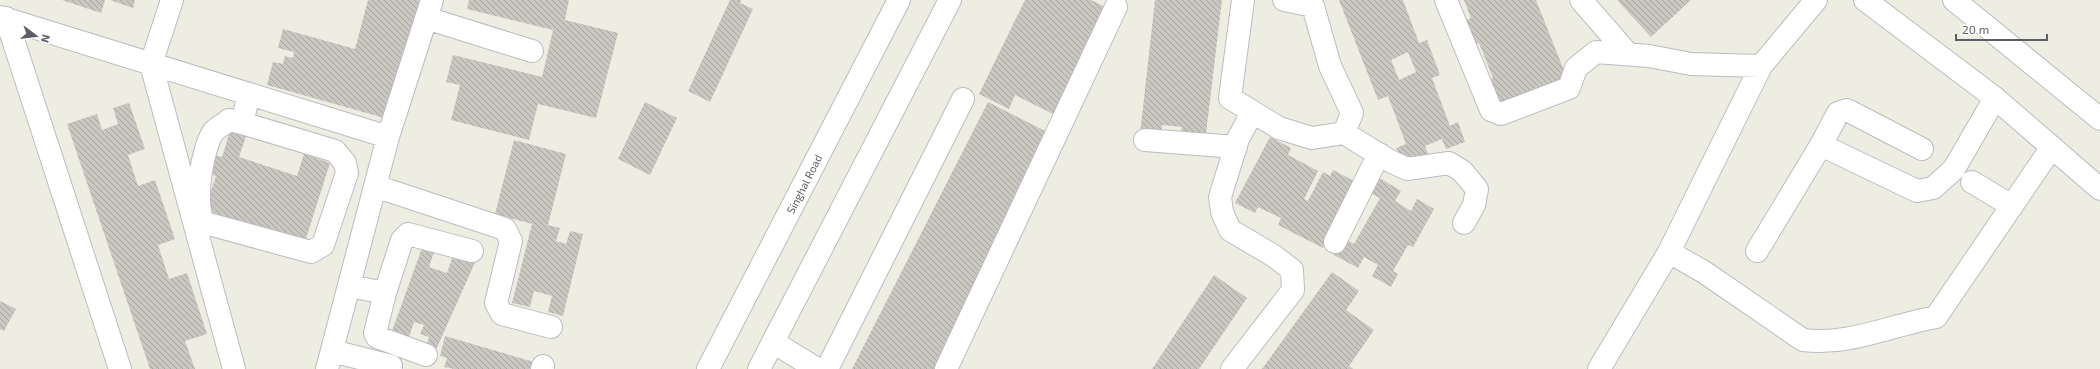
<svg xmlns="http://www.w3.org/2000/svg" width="2100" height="369" viewBox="0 0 2100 369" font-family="'Exo 2',sans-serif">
<defs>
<pattern id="building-back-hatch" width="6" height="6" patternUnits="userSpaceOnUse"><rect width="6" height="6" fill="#c9c7c0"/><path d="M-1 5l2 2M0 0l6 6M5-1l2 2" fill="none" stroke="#a6a5a0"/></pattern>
</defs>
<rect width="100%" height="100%" fill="#eeede2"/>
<!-- building -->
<path fill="url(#building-back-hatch)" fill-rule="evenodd" d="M62,0H105L101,13Z
M110,0H135L133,8Z
M368,0H422L388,119L267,85L273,62L283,64L285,56L293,58L294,52L278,48L283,29L355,49Z
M469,0H569L565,20L618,33L596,118L538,104L529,140L451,120L460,85L446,82L453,55L542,77L553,30L467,9Z
M730,0H741L740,3L753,9L710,102L688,91Z
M1025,0H1091L1105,7L1053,114L1015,95L1009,109L979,94Z
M1155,0H1222L1205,142L1180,139L1182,127L1162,125L1161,137L1140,134Z
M1339,0H1403L1419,43L1427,40L1440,75L1432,78L1450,126L1458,122L1465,142L1446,149L1442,139L1425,146L1429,156L1405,161L1396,148L1406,144L1388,96L1378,100ZM1408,52L1416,72L1399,80L1391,60Z
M1464,0H1536L1569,83L1499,111L1488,81L1493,78L1479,43L1474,44L1464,21L1471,18Z
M1617,0H1691L1651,37Z
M645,102L677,118L650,175L618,159Z
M988,102L1047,132L937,369H852Z
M129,103L145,149L128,155L138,186L155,180L175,239L158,245L169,279L187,273L207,334L185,341L195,369H150L67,124L97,114L102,130L118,124L113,108Z
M230,131L246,136L239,157L297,176L304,154L330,163L303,248L203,216L216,176L206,172L211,154L222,157Z
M1270,137L1291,148L1288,155L1318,171L1304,199L1308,201L1323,172L1330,176L1333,170L1354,181L1323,248L1278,225L1281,218L1258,207L1255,213L1235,203Z
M514,140L566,154L548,225L560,228L556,241L566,244L570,231L583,234L563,316L548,312L552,296L534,291L530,307L512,303L532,224L495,214Z
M1378,177L1401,191L1395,201L1411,211L1417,199L1434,209L1413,247L1408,245L1393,271L1398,274L1391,287L1372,276L1378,265L1364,257L1358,268L1334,255L1344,238L1354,244L1380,198L1370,193Z
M422,248L434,252L429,267L447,273L455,250L477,258L435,352L425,351L429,337L420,334L424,325L414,322L409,337L392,331Z
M1332,272L1359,291L1346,310L1374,330L1349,366L1353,369H1262Z
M1214,275L1247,298L1199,369H1152Z
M0,301L16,309L4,331L0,329Z
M445,336L537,363L535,369H454L444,367L447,358L440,356Z"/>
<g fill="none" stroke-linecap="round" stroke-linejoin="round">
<!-- minor casing -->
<g stroke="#babcc2" stroke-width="24">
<path id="minor" d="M172,0L151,64L234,369
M1243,0L1230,98L1279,128L1312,138L1344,133L1352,113L1330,66L1313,6L1284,0
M1446,0L1491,110L1501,114L1569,88L1576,68L1596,52L1649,56L1691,64L1761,66
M1581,0L1628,54
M0,17L388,137L327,369
M6,18L120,369
M426,18L532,51
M242,123L335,151L345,163L347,173L323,245L311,252L205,223C192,209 202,146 214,131C218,127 225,124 229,120L242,123L249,94
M1344,133L1388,160L1407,169L1449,163L1462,171L1477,189L1474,205L1464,223
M388,137L432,0
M1145,140L1236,147
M1821,145L1838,113L1847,110L1922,149
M1972,182L2012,206
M375,186L505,229L511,241L496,303L502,314L551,327
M1335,242L1379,154
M1757,251L1821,145L1917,191L1933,188L1954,169L1995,98
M1669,252L1704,272L1803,340C1848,346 1892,325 1936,317L2052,147
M349,286L385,293L402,240L408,234L472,251
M385,293L375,333L377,337L426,355
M773,342L817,369
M332,351L391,366
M542,369L543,366
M827,369L963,99
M946,369L1116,7
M1232,369L1293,290L1292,270L1274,256L1230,230L1222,212L1220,197L1238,139L1252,113
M1599,369L1669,252L1761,66L1816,0"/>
</g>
<!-- tertiary casing -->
<g stroke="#babcc2" stroke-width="24">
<path id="tertiary" d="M1865,0L1995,98L2100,189
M1954,0L2100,119
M708,369L899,0
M759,369L950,0"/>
</g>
<!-- minor -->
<use href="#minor" stroke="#fff" stroke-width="22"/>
<!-- tertiary -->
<use href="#tertiary" stroke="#fff" stroke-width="22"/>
</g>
<g text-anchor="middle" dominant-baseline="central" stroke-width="3" stroke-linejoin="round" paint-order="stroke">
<!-- street labels -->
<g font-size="11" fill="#5b5e64" stroke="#fff">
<text transform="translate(804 184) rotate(-63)">Singhal Road</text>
</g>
</g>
<!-- north arrow -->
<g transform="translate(36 36) rotate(105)" stroke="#ffffff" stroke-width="3" paint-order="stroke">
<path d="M0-3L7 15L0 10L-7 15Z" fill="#5b5e64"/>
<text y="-6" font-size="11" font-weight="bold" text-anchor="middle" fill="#5b5e64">N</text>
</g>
<!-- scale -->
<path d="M1956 34v6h91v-6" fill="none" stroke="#5b5e64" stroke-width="2"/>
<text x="1962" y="34" font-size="12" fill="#5b5e64" stroke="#ffffff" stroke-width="3" paint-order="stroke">20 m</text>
</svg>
